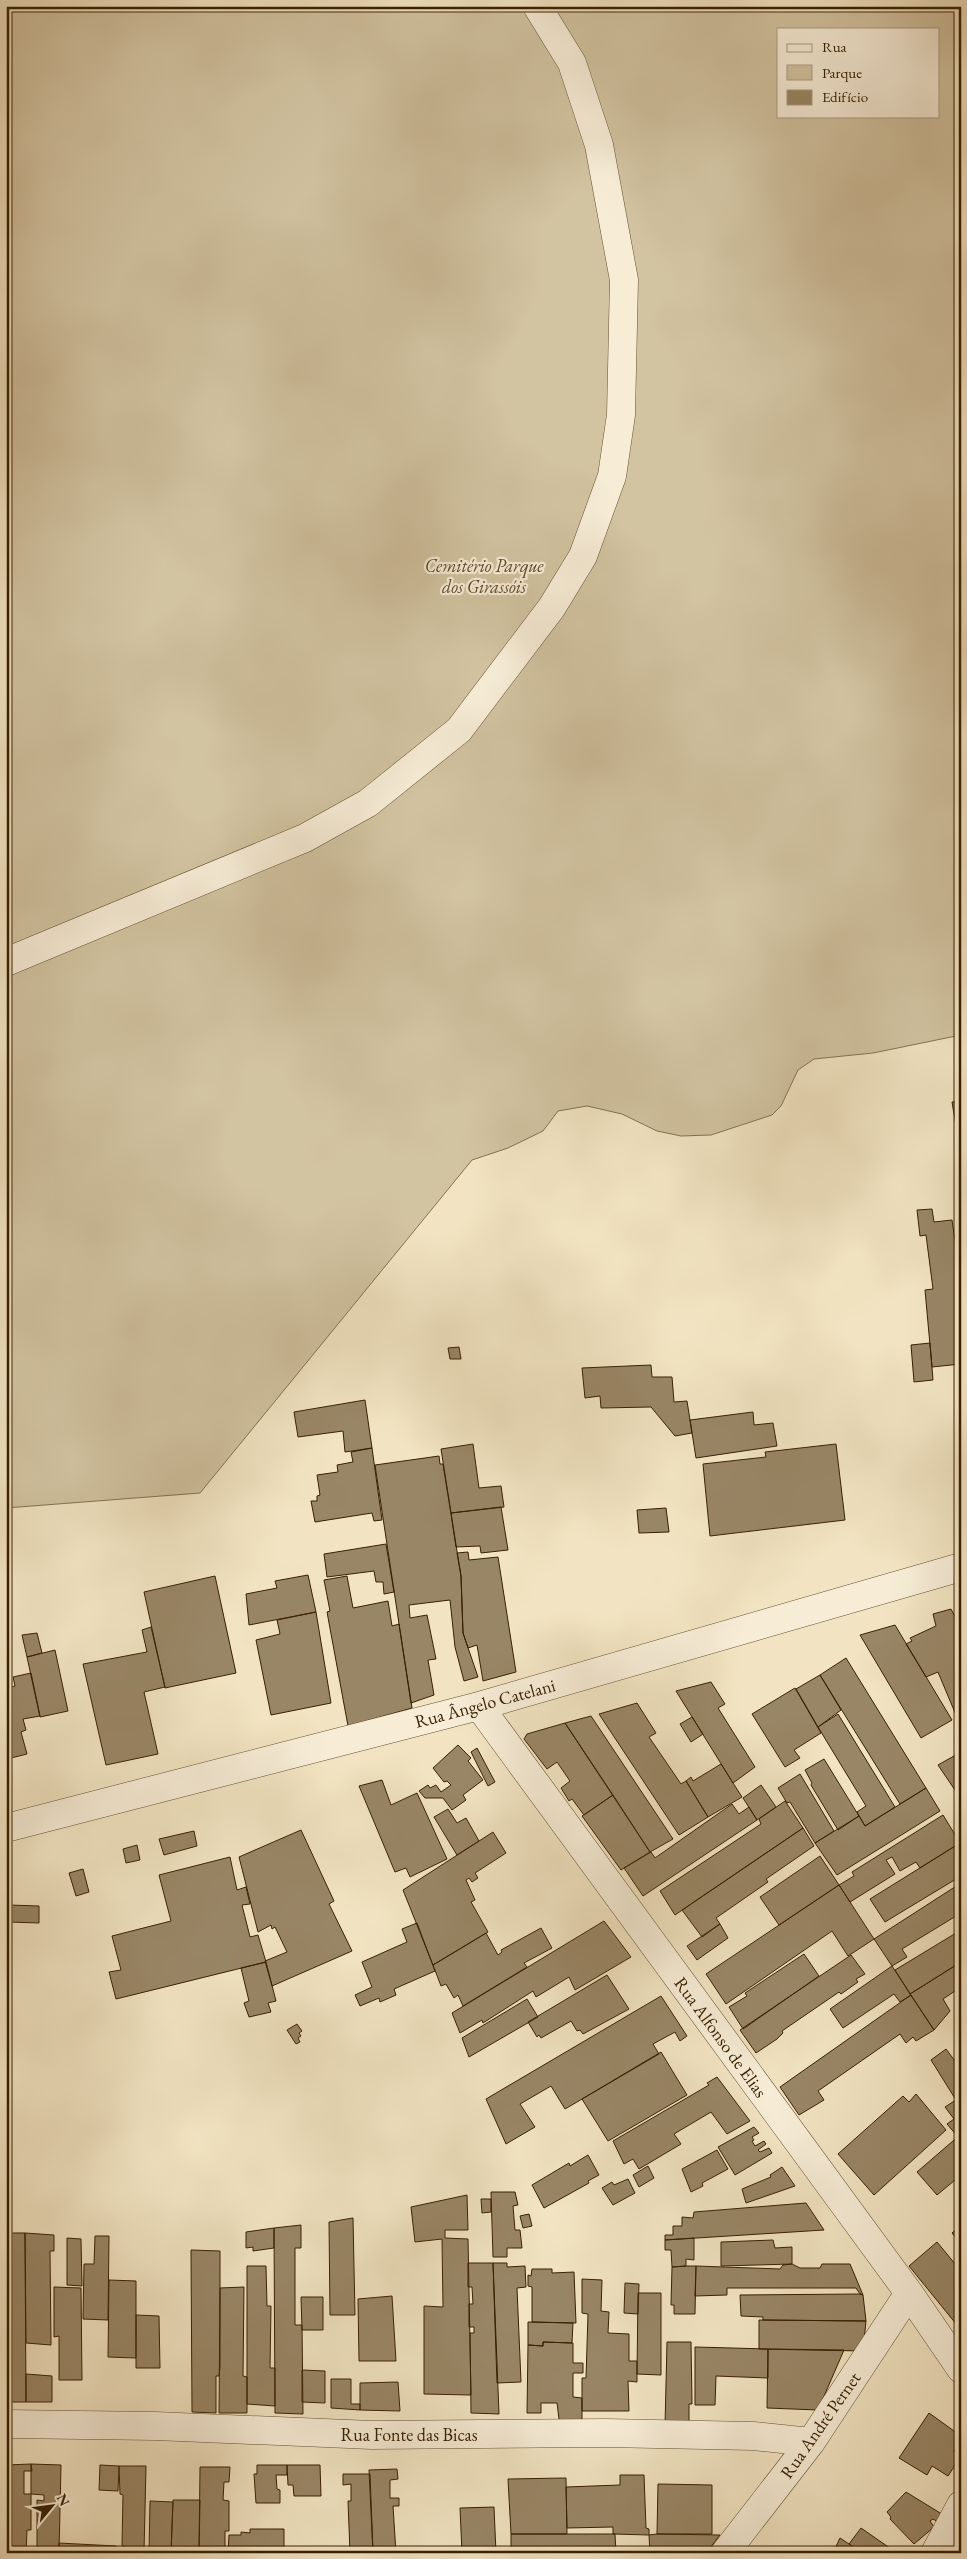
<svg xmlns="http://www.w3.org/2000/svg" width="967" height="2559" viewBox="0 0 967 2559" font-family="'EB Garamond',serif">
<rect width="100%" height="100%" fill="#f2e4c2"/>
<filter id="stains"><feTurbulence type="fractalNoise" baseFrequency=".004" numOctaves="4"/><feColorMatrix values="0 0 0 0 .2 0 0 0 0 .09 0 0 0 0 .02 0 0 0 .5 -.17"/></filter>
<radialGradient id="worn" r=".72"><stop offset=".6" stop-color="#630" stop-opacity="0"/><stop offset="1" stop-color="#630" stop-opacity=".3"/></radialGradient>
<!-- green -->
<path fill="#d2c3a1" stroke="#857252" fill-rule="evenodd" d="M6,6H961V1035L873,1053L814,1059L798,1070L781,1106L772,1115L711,1135L681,1136L657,1131L622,1114L587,1106L558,1111L543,1131L508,1148L472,1160L200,1493L6,1508ZM778,29H938V116H778Z"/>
<!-- building -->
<path fill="#998666" stroke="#382002" d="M961,1101V1125L956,1126L952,1102Z
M932,1209L934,1222L952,1220L958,1260L961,1259V1364L932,1367L925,1290L933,1289L926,1235L920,1236L917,1210Z
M930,1343L933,1380L914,1382L911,1345Z
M459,1347L461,1359H450L448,1348Z
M651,1365L652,1377H672L674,1402L687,1401L692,1433L675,1436L651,1407L601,1408L600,1396L585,1398L582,1368Z
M365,1400L372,1448L345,1452L343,1431L298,1437L294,1412Z
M753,1412L754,1425L773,1423L777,1446L696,1458L690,1420Z
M473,1444L479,1488L501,1486L504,1507L451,1513L441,1449Z
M836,1444L845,1520L710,1536L703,1464L766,1457L765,1452Z
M372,1448L382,1520L374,1521L372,1513L315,1522L311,1501H317V1496L320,1495L317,1475L338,1472L337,1465L353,1462L351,1452Z
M439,1456L440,1464H443L461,1576L463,1633L478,1677L464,1681L455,1647L450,1600L409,1605L410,1618L427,1615L436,1659L428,1660L434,1695L411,1703L375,1465Z
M501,1507L508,1550L481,1553L480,1546L456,1547L451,1513Z
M666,1508L669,1532L639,1533L637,1510Z
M386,1544L394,1592L384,1594L383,1582H376L374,1571L327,1577L324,1554Z
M468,1552L469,1560L498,1557L516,1672L483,1681L477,1645L468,1648L463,1633L461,1576L457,1553Z
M308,1575L316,1612L249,1625L246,1594L277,1588L275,1581Z
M215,1576L236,1673L165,1688L144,1592Z
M347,1576L353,1608L388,1601L392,1626L399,1624L412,1708L348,1726L327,1612L330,1611L324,1580Z
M951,1609L961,1628V1727L938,1672L926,1677L906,1644L912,1641L910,1638L936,1626L933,1614Z
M316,1612L331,1703L271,1715L256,1640L280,1634L277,1620Z
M895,1625L952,1720L921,1738L860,1635Z
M151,1627L165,1687L144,1692L158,1754L106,1765L83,1664L147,1652L142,1630Z
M37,1633L42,1653L27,1657L22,1635Z
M55,1650L68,1711L40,1717L27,1657Z
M846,1658L926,1788L900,1804L820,1675Z
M31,1673L40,1716L23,1719L26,1730L21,1732L27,1754L7,1759L6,1688L15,1686L13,1677Z
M820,1675L841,1710L818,1727L796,1689Z
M711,1682L725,1704L718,1708L755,1767L733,1783L676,1691Z
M795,1688L821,1733L794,1750L800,1758L785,1767L752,1714Z
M637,1703L656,1733L649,1737L681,1784L686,1781L708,1817L679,1835L599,1714Z
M838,1714L895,1807L865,1826L857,1812L866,1806L818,1727Z
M591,1716L673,1839L650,1852L565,1723Z
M692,1717L703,1734L691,1742L680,1724Z
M565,1723L613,1795L584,1815L572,1799L569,1801L561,1788L570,1781L557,1762L547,1769L524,1739L527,1734Z
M458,1745L471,1758L468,1761L483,1780L463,1795L466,1800L452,1810L443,1798H425L419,1791L428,1785L430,1788L436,1785L441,1792L451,1785L447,1781L444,1782L433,1768Z
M477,1748L495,1782L488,1786L471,1752Z
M961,1752V1799L938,1765Z
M824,1759L859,1816L838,1830L811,1785L812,1783L805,1770Z
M721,1764L742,1797L708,1817L686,1781L691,1777L693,1781Z
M800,1774L834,1831L815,1843L790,1802L787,1803L778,1788Z
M382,1780L391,1805L417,1793L447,1859L410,1877L406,1868L395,1872L359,1786Z
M761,1785L776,1807L757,1820L743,1798Z
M926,1788L940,1811L837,1875L815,1843L859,1816L865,1826Z
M613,1795L650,1852L621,1870L582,1816Z
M785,1801L803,1828L675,1915L660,1891L761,1824L759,1819Z
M732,1804L739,1814L749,1807L757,1820L643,1896L624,1868L651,1852L655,1858Z
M448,1809L457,1823L466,1818L479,1841L457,1855L434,1817Z
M943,1815L960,1843L920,1868L916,1862L900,1871L892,1857L886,1860L895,1874L850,1902L839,1885L854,1876L852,1872Z
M803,1828L814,1846L766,1879L768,1882L716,1918L720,1924L702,1937L682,1910Z
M301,1830L334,1901L329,1904L352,1951L272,1986L265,1961L287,1952L275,1927L272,1929L271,1925L258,1932L239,1857Z
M194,1831L197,1846L164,1855L159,1839Z
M493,1832L506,1853L475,1873L478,1878L472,1882L469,1878L466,1880L475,1900L471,1902L488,1932L433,1965L403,1890Z
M960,1843L961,1876L885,1922L870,1899Z
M137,1845L140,1860L126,1863L123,1849Z
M820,1856L839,1885L779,1925L760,1897Z
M230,1857L237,1890L246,1887L250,1904L242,1905L250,1937L258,1935L266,1962L116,1999L109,1972L121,1970L112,1936L171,1921L159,1875Z
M83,1869L89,1892L76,1896L69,1873Z
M961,1883V1913L902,1949L907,1957L892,1966L874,1939Z
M839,1885L874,1939L848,1956L832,1931L726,2004L706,1974Z
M9,1905L39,1906V1923L9,1922Z
M604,1921L631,1957L575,1990L569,1977L536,1997L533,1991L483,2023L482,2020L460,2033L452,2013Z
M417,1923L435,1971L394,1989L396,1995L380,2002L379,1998L360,2006L355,1995L372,1987L362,1962L407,1942L402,1929Z
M720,1924L728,1938L697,1960L687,1946Z
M541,1928L552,1948L524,1963L527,1967L463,2006L458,1995L454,1998L446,1984L441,1986L433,1965L486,1933L498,1955L502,1952L501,1950Z
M961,1930V1962L910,1994L895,1970Z
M804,1954L819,1976L743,2029L729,2007L747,1996L745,1993Z
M851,1955L865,1974L856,1979L858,1982L841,1994L839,1992L782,2031L783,2033L777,2039L756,2053L740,2030Z
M266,1962L276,2001L268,2003L271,2012L249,2017L244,2003L249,2001L241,1968Z
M961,1962V1987L943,1999L950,2011L934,2030L910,1994Z
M892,1966L911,1995L900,2002L894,1994L843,2028L830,2009Z
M607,1975L629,2009L583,2034L580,2030L577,2031L571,2021L541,2038L539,2035L537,2037L528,2022Z
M911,1995L934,2030L916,2041L913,2037L906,2043L900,2034L818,2091L824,2100L799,2115L780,2087Z
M661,1996L687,2036L680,2041L675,2032L653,2044L659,2054L565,2109L551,2086L520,2104L535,2127L506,2144L486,2099Z
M527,1999L538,2017L469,2057L462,2038Z
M297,2024L302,2031L299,2033L301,2036L298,2038L300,2042L296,2044L287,2030Z
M946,2049L961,2069V2134L958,2137L947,2124L954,2119L945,2107L956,2100L931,2060Z
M661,2052L687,2095L608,2141L582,2099Z
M717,2077L750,2121L727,2134L711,2112L674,2134L681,2144L639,2169L633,2159L624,2164L613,2141L709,2085L707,2083Z
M916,2094L946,2130L874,2195L838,2154L903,2096L909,2102Z
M754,2127L759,2133L752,2137L754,2140L752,2141L755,2146L764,2141L766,2144L758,2150L760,2152L769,2148L772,2153L735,2175L718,2147Z
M961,2134V2175L937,2195L917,2172Z
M717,2150L728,2169L702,2183L703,2186L691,2192L682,2169Z
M588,2155L599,2175L588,2181L589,2183L544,2208L532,2185L569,2163L570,2166Z
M648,2166L654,2178L639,2187L633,2175Z
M782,2167L795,2186L746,2203L742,2189L771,2177L770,2175Z
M628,2179L635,2193L613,2205L602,2188L612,2182L614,2185Z
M491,2192H515L518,2205L513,2206L515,2230H520L522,2248H507V2257H493Z
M467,2195L468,2230H445V2238L468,2239L471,2395L424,2394V2306L443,2307L442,2239L415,2242L411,2207Z
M481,2199H491V2212L482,2213Z
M806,2203L824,2230L665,2240V2235H673V2226H682V2217L693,2218L694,2212Z
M529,2214L532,2226L523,2228L520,2216Z
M353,2218L355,2315H330L329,2222Z
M301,2225V2248H295V2325H302L303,2414L275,2413L274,2228Z
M961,2225V2244L952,2233Z
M274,2228V2248L253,2251V2247L246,2248V2232Z
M6,2233H25L26,2402H6Z
M25,2233L54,2235V2251H50L51,2345L26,2343Z
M95,2236H109L108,2320L83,2319L84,2264H94Z
M67,2238L81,2239L82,2286L67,2285Z
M694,2238V2260L686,2259V2266L672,2267L671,2250H665V2240Z
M773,2240L775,2248L792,2247V2264L721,2266V2242Z
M937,2242L956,2265L961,2261V2330L909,2266Z
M191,2250L220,2251V2367L219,2376H216V2413L192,2412Z
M468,2263H493L499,2414L471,2413L470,2333H474V2327H469V2304H473L472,2287H468Z
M493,2263H507V2267L525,2266L526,2287L517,2288L521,2382L497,2383Z
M792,2264L800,2268H820L822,2264H850L863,2295L860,2294L856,2288H727V2295L695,2296L696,2266L780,2269L783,2265Z
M247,2266H266L267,2306H271L270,2368H275V2406L247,2404Z
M686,2266H696L695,2314H674V2305H671L672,2267Z
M532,2269H552V2273L574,2272L576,2323L532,2322V2287L528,2286V2275L531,2276Z
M582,2279L602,2280L601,2311L609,2312L608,2333L629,2334V2361H637V2382L628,2381L629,2411H582V2378H586L588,2314L582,2313Z
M109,2280L136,2281V2358L108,2357Z
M625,2283L639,2284L638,2314L624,2313Z
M54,2287L81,2288L82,2380H59V2336L54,2337Z
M244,2287L243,2376L247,2377V2413H219L220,2288Z
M638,2293H661V2375L637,2374Z
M860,2294L863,2295L866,2321L763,2320V2317L741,2316L740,2295Z
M392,2296L396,2361H359L358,2299Z
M301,2297H323V2330H302Z
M136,2315L159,2316L160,2368H136Z
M759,2320L866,2321L863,2351L759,2349Z
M528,2322L573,2323L572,2343L543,2342V2346L528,2345Z
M543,2342L573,2343V2363H583V2373H573V2397L582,2398V2428L560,2427L557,2403H541V2413H527L528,2345L543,2346Z
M667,2342H691L692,2404H689V2427H665Z
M695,2347L768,2349V2378L716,2376L715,2405H695Z
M768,2349L844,2350L818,2410L767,2408Z
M302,2370L325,2371V2403L302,2402Z
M26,2374L52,2376V2402H26Z
M331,2379H351V2404H360V2410L331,2408Z
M398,2382L400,2411L360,2410V2383Z
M929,2413L961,2436V2441L954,2451L961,2456L948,2476L932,2466L927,2475L899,2458Z
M31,2464L61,2465L59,2553H37V2500L44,2501V2495L31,2494Z
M31,2464L32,2471H24V2494H31V2530H27L26,2553H6V2465Z
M100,2465L119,2466L118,2491L99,2490Z
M257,2465H287V2475H276L277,2489L280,2490V2503H256L254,2474H257Z
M287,2465H320L321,2496H294L293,2485H288Z
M119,2466H146L144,2553H124L125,2546H122L123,2495L120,2494Z
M200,2467H230L229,2482H224L223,2500L229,2501V2531H225V2553H199Z
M397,2469L398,2479L390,2480V2498H399V2506H393L396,2553H373L369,2470Z
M343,2474H370L373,2553H350L348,2501H351V2484L343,2485Z
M620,2475H644L646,2528L649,2529V2535L613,2534V2527L567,2528L566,2487L620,2485Z
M566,2478L567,2534H511L508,2479Z
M658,2484L712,2485V2534H657Z
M906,2492L945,2516L942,2524L933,2519L930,2521L934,2527L914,2544L890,2519L891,2517L887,2512Z
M173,2500H200L199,2553H171Z
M150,2501L173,2502L171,2553H149Z
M494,2507L496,2553H462L460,2508Z
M861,2528L897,2553H861L849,2544Z
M250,2529H284V2553H228L229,2535H241V2532L250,2533Z
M511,2534H615L616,2553H511Z
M649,2535L657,2534L720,2535L706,2553H650Z
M840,2538L849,2544L861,2553H833Z
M59,2543L116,2546V2553H59Z"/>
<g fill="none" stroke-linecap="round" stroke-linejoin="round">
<!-- minor casing -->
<g stroke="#665132" stroke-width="29">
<path id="minor" d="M6,962L305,838L368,803L459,730L552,607L583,556L612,476L621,415L624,280L599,145L572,63L537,6
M479,1706L909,2293L961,2369
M6,1828L479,1706L961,1567
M6,2424L155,2426L372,2435L606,2433L753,2436L811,2442
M725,2553L811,2442L909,2293
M935,2553L961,2505"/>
</g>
<!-- minor -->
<use href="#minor" stroke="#f7edd7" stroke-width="28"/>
</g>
<g text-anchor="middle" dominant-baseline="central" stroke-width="4.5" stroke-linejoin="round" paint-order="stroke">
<!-- park labels -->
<g font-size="18" font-style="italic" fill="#5e492a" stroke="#f7edd7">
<text x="484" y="565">Cemitério Parque<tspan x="484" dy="21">dos Girassóis</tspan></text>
</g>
<!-- street labels -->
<g font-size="18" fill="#382002" stroke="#f7edd7">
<text transform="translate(485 1703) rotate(-15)">Rua Ângelo Catelani</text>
<text transform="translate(721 2037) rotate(54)">Rua Alfonso de Elias</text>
<text transform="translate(820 2425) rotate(-55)">Rua André Pernet</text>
<text x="409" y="2434">Rua Fonte das Bicas</text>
</g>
</g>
<!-- margin -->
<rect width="967" height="2559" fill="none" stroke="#f2e4c2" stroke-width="25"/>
<rect x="8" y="8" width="952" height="2544" fill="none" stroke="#382002" stroke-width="2.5"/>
<rect x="12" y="12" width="942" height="2534" fill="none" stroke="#382002"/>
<!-- legend -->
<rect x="777" y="28" width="162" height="90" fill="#f7edd7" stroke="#ab9b82"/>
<rect x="787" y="44" width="25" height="8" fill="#f7edd7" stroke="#ab9b82"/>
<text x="822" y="52" font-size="15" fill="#382002">Rua</text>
<rect x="787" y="65" width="25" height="15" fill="#d2c3a1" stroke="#ab9b82"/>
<text x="822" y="78" font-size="15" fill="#382002">Parque</text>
<rect x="787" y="90" width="25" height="15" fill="#998666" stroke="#ab9b82"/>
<text x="822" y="102" font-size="15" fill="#382002">Edifício</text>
<!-- north arrow -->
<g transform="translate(52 2506) rotate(61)" stroke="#f7edd7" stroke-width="4" paint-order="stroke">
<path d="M0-4L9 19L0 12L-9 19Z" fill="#382002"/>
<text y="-8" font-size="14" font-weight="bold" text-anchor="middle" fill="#382002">N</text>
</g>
<rect width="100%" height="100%" filter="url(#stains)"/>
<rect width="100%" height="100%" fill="url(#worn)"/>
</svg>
